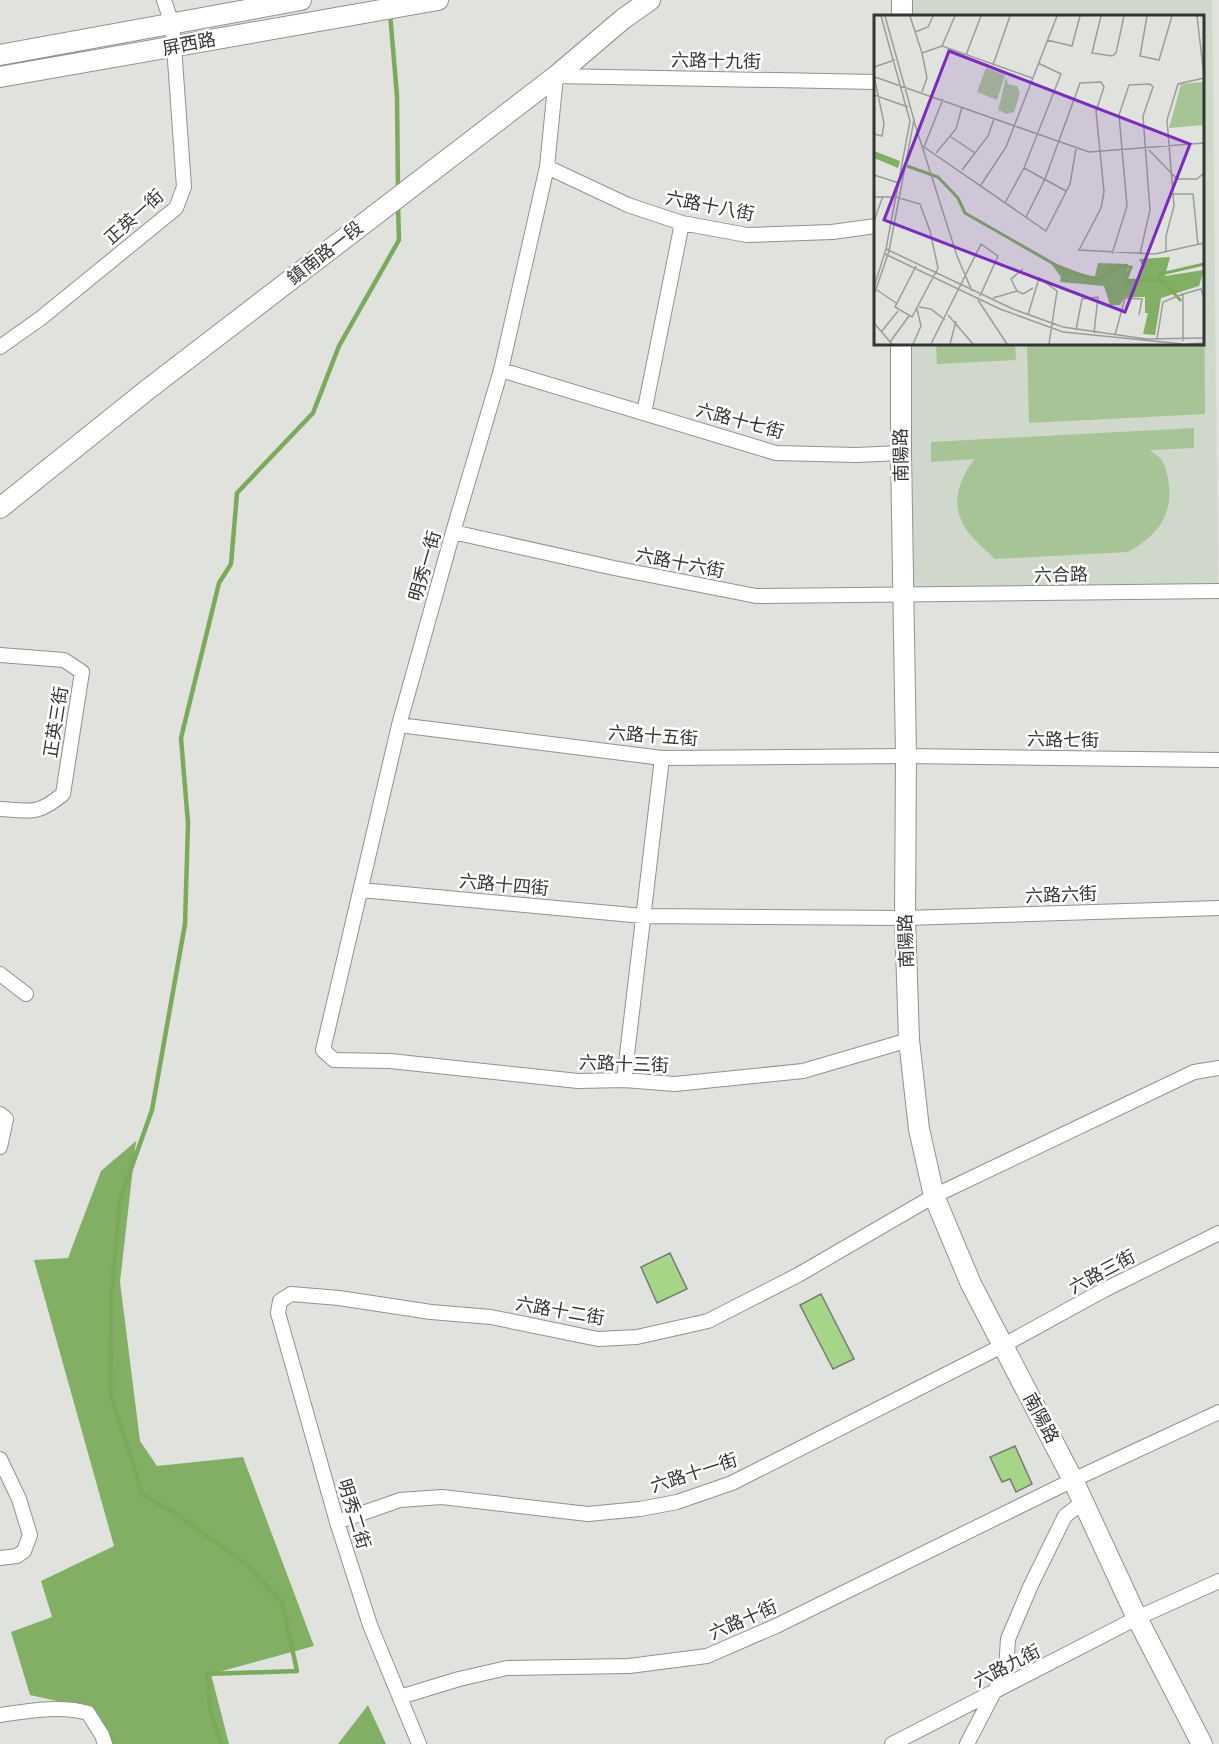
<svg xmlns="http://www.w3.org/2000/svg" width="1219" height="1744" viewBox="0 0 1219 1744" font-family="'Varela Round','Noto Sans TC',sans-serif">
<rect width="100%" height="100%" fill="#dfe2dd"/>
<!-- built -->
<path fill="#d0d8cc" d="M905,0H1212L1218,587L911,586L909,344H1202V16H905Z"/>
<!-- green -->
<path fill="#a7c496" d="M1202,276H1204L1205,414L1029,423L1027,344H1202Z
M936,344H1015L1016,360L937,364Z
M1194,428V448L1150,450C1153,453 1158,456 1161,459C1166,466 1168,477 1169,486C1173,517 1154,538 1128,552L995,559C986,550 976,542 968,532C949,506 958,482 974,459L931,462V442Z"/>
<!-- forest -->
<path fill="#82af63" d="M136,1141L120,1282L140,1441L157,1466L243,1457L314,1646L211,1674L229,1744H113L94,1709L30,1695L11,1632L52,1617L41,1581L114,1546L34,1260L68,1258L101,1171Z
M368,1705L386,1744H338Z"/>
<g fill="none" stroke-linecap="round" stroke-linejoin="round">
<!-- stream -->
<path stroke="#7caa5d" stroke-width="4.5" d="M390,13L397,96L398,191
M222,1744L211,1715L207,1674L297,1671L282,1602L246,1564L176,1514L142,1494L110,1391L112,1286L120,1200L152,1110L185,924L188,823L181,738L219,583L231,564L237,493L313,413L339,346L399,240L398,205"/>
</g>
<!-- building -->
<path fill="#a6d587" stroke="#777a75" stroke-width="1.5" d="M670,1253L687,1289L657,1303L641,1267Z
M821,1294L854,1359L833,1369L800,1305Z
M1015,1446L1032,1484L1016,1492L1010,1479L1002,1482L990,1457Z"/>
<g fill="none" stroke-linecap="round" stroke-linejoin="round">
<!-- street casing -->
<g stroke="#90938e" stroke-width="16">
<path id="street" d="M876,82L556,76L547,167L501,370L453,532L399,725L323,1050L334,1060L390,1061L578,1081L624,1080L675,1084L803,1071L909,1040
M547,167L628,205L682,223L747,235L832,232L876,226
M0,347L41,318L176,208L184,187L174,46L172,24L164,0
M501,370L776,453L856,455L901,453
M644,413L682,223
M453,532L614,568L756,596L1219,591
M0,655L64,660L82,672L63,794C38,815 31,811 0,809
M399,725L662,758L906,756L1219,760
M361,890L643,916L905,918L1219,908
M0,974L26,994
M624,1080L662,758
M0,1114L6,1119L0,1147
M0,1459L19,1499L30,1535L24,1551L17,1556L0,1558
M337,1522L400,1500L442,1497L588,1514L640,1509L677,1502L732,1483L1002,1346L1104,1290L1219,1233
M400,1697L459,1679L507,1668L629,1666L707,1656L776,1626L1073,1480L1219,1412
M0,1715C28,1711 61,1705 88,1713L102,1735L105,1744
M419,1744L370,1625L337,1522L278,1313L280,1301L291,1294L339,1298L431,1312L491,1317L598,1339L637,1337L708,1321L798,1275L934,1196L1194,1072L1219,1068
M892,1744L1137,1618L1219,1581
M967,1744L1006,1669L1008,1639L1031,1585L1065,1516L1083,1502"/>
</g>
<!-- secondary casing -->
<g stroke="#90938e" stroke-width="22">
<path id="secondary" d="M902,16V0
M0,55L301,0
M0,77L438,0
M901,344V453L906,756L905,918L909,1040L919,1129L934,1196L971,1284L1073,1480L1137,1618L1202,1744
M0,508L147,390L556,76L623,19L650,0"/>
</g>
<!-- street -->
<use href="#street" stroke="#fff" stroke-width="14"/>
<!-- secondary -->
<use href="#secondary" stroke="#fff" stroke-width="20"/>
</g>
<g text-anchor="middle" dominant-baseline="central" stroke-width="5" stroke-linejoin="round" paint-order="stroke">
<!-- street labels -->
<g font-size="18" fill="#333533" stroke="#fff">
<text transform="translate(189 44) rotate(-11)">屏西路</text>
<text transform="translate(716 61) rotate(1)">六路十九街</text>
<text transform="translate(710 206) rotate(11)">六路十八街</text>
<text transform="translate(134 217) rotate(-42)">正英一街</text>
<text transform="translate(325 253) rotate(-38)">鎮南路一段</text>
<text transform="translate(740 421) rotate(15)">六路十七街</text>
<text transform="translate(901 455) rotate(-91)">南陽路</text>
<text transform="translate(680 563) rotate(11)">六路十六街</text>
<text transform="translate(425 566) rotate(-74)">明秀一街</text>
<text transform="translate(1061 575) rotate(-1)">六合路</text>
<text transform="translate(56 722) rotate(-81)">正英三街</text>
<text transform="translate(653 736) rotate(4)">六路十五街</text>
<text transform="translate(1063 740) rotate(1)">六路七街</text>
<text transform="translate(504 885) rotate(5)">六路十四街</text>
<text transform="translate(1061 895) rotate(-2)">六路六街</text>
<text transform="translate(906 941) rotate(-92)">南陽路</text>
<text transform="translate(624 1064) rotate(2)">六路十三街</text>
<text transform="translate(1102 1272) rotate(-28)">六路三街</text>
<text transform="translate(560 1311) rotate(10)">六路十二街</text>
<text transform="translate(1041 1418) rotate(62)">南陽路</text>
<text transform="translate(694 1473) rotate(-18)">六路十一街</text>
<text transform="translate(354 1514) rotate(73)">明秀二街</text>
<text transform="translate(743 1620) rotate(-24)">六路十街</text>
<text transform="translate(1007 1666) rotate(-27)">六路九街</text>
</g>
</g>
<!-- overview -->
<g transform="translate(874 15)">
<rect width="330" height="330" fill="#dfe2dd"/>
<path d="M112,53L131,60L123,85L103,77ZM132,62L134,69L143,71L146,78L140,97L132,99L125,95L123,100ZM329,67L330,110L295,113L307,69Z" fill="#a7c496"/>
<path d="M0,136L26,146L24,153L0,143ZM296,242L291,261L330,255L325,271L287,283L281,320L269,319L274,298H271V282H251L246,290H236L230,271L186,267L187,262L175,246L217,262L221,261L224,248L254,249L253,264L264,266L269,252L265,244Z" fill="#82af63"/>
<path fill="none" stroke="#7caa5d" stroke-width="3" d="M33,151L64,162L84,183L91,198L194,257L224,264L246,251L257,252L252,265L289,266L307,286M283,266L287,259L330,249"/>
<path fill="none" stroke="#9a9d99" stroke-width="1.5" d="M36,1L48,38M227,1L218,38L238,41L242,38L250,1M273,1L266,41L285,45L298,1M323,1L330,61M41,17L54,12L59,1M173,25L198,31L206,1M68,31L81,1M92,40L107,1M119,50L136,1M0,52L21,45M1,62L215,137L330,128M48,77L53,63L48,38L68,31L158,63M0,80L34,92M69,84L50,132L172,216L196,169L202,134M40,106L83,241L98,276M0,119L8,121L10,108L0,61M77,122L101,138M275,135L303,164H323L330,158M62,138L82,114L88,92M150,153L192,176M88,155L114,121L120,104M0,160L25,168M107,170L132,132L183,1M299,179H319L324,230M0,182H22L46,189L56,216L64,253L38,302L21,292L42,251M131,188L150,153L187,59L164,48M152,202L171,164L206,68L227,67L230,72L222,96L230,177L227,193L205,235L281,239L330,228M0,206L9,181M12,234L139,294L189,312L272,324L330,323M292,237V221L300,191L293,105L304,69L330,63M11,239L126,294L189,317L309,329M238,239L253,191L245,100L255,70L276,69L279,72L269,101L276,195L266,239M149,254L137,264L143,276L149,279L159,273M0,272L12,234L36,106L7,1M3,275L22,288M0,280L15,236L40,105L11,1M119,283L143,276M104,285L133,329M45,292L57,294L71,305M74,300L99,329M154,300L165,263L183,276L175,329M0,308L18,329M202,315L208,284L224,282L220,318M8,316L24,296M241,320L251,283L268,284L265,300M283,324L289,287L309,279M309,326V279L327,274L330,283M16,327L35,301M39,329L47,311L43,294M57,329L107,229L124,241L106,281M76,329L82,306M311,329L330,328"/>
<path fill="#7b2cbf" fill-opacity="0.15" stroke="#7b2cbf" stroke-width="3" d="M75,36L316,129L251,297L10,205Z"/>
<rect width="330" height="330" fill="none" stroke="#333533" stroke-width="3"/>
</g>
</svg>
